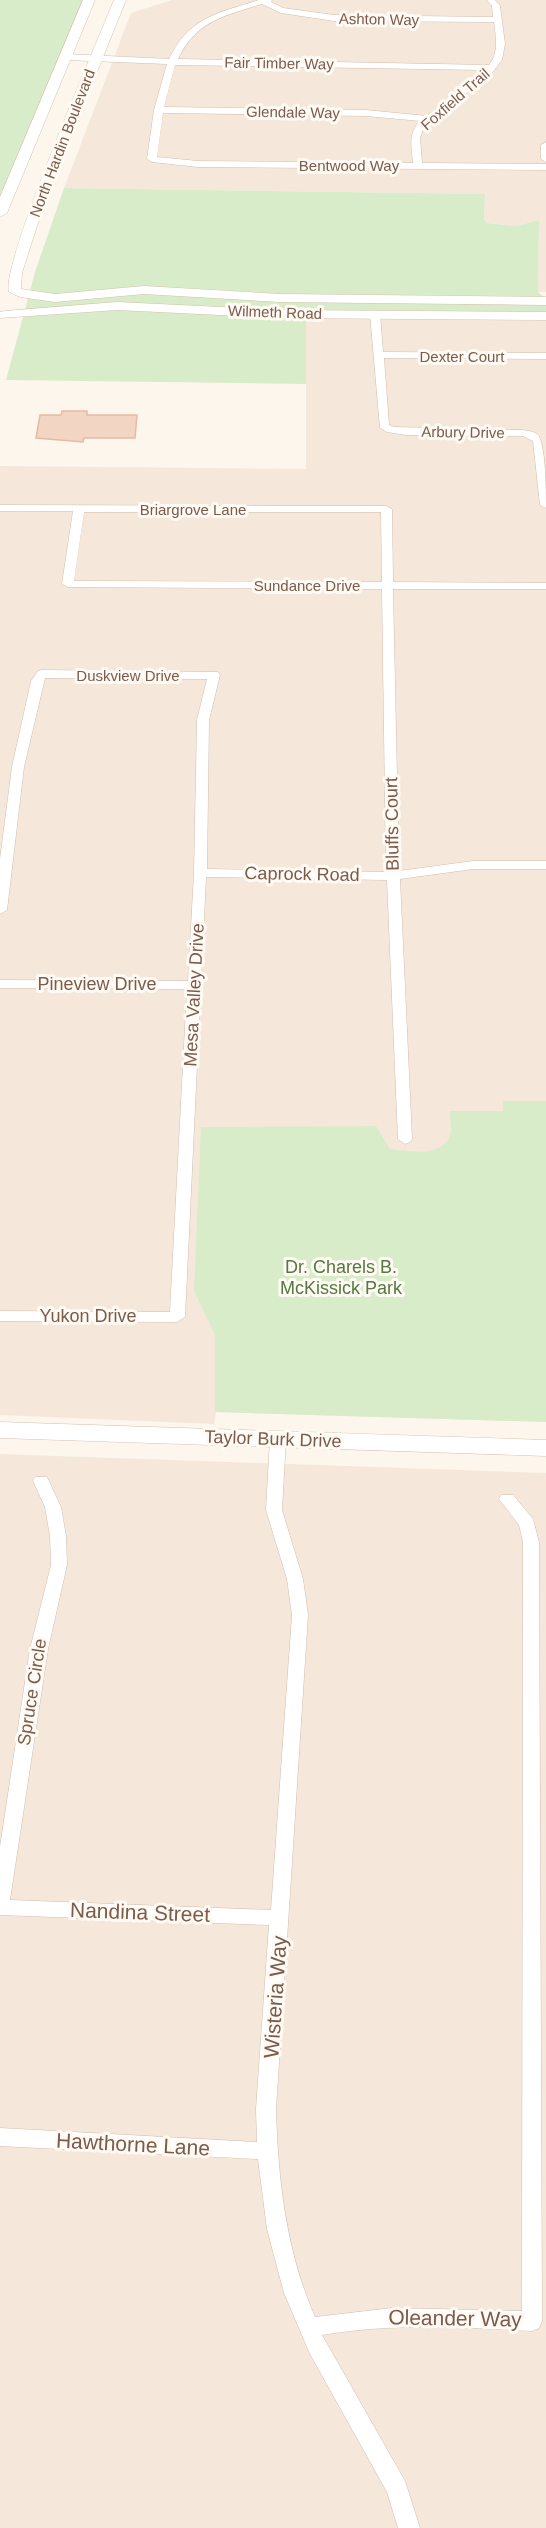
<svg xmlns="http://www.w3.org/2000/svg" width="546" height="2528" viewBox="0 0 546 2528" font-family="Helvetica,sans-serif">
<rect width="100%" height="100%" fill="#fdf6ec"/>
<!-- residential -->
<path fill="#f5e8da" d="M172,0H546V292H538L539,220L516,226L487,223L484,219L485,194L64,188L131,13Z
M306,317L546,319V1422L216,1412L214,1424L0,1415V466L306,469Z
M0,1454L546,1473V2528H0Z"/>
<!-- green -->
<path fill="#d8ecc9" d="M0,0H93L0,204Z
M64,188L485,194L484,219L487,223L516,226L539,220L538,292L546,299V319L306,317V384L6,380L35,272Z
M503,1101H546V1422L215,1412V1335L194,1291L201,1127L376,1126L390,1149C408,1151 442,1158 450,1135C452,1128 450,1118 450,1111H503Z"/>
<!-- building -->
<path fill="#f3d5c3" stroke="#e6bba3" stroke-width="1.5" d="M62,411H87V415H137L135,438H84L83,442L36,438L40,415H61Z"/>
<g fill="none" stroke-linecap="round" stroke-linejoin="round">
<!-- street casing -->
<g stroke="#d1beb0" stroke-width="1">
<path id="street" d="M259,0H272L271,2L283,8L334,15L493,17L492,6L487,0H495L500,6L505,44L502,60L491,74L424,127L420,138L422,163L546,164V170L198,167L152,162L147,159L154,110L167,64L66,60L62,57L66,54L169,59C189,17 218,13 259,0ZM262,4L281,13L334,21L494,22C496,37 499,53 489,65L178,59C196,21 224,16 262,4ZM175,65L484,70L427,116L366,110L164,107ZM163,113L366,116L421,121C407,132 412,148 413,163L198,161L157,157Z
M546,142V162L541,159V145Z
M375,311L380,314L383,352L546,353V359L384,358L389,425L394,427L523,430C527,431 533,431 537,434C546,441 546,493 546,508L540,505L533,441L523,436L406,435L387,432L380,428L370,314Z
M0,505L386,506L392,509L393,582L546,583V589H393L399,871L473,861H546V869H473L400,879L412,1139L410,1142L405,1144L398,1139L387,880L206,877L185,1317L177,1322L0,1321V1311L170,1312L187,989L0,988V980L188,981L194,873L197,720L207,679L45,678L24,767L7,910L0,914V859L12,767L31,681L38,671L42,670L218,672L220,675L209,720L207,869L386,872L382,589L68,587L62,584L73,511H0ZM84,512H381L382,582L74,581Z
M278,1433L284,1435L286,1439L282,1510L303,1579L308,1615L276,2109C278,2180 286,2251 315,2317L392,2308L522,2311L523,1542L519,1525L499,1499L501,1495H513L533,1519L539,1542L542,2321L539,2328L532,2331C462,2327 392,2323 322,2335L405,2481L420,2528H398L387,2492L310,2354L284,2293L267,2229L258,2159L0,2146V2128L257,2142L256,2109L269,1925L0,1915V1847L30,1649L51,1565L50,1536L45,1507L33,1481L35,1477H47L61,1507L66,1536L67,1565L48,1649L10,1900L271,1910L292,1615L287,1579L266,1510L270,1439L272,1435Z"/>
</g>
<!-- secondary casing -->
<g stroke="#d6c0b0" stroke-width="1">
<path id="secondary" d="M83,0H95L7,213L0,217V197Z
M114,0H126L45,201L22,273L21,289L55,294L144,286L280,294L546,297V305L280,302L144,294L55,302L20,297L9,292C0,266 98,40 114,0Z
M117,302L282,310L546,312V320L282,318L117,310L0,318V312L5,311Z
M0,1422L546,1440V1456L0,1438Z"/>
</g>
<!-- street -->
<use href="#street" fill="#fff" fill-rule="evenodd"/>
<!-- secondary -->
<use href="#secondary" fill="#fff" fill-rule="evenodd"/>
</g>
<g text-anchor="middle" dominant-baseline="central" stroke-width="6" stroke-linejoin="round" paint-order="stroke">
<!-- far-street labels -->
<g font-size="15" fill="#7a5c4d" stroke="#fffaf3">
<text transform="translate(379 19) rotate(1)">Ashton Way</text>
<text transform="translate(279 63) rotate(1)">Fair Timber Way</text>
<text transform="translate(455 99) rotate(-41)">Foxfield Trail</text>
<text transform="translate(293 112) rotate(1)">Glendale Way</text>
<text transform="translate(62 143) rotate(-69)">North Hardin Boulevard</text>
<text x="349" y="165">Bentwood Way</text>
<text transform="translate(275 312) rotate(2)">Wilmeth Road</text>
<text x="462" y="356">Dexter Court</text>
<text transform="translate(463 432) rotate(1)">Arbury Drive</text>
<text x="193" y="509">Briargrove Lane</text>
<text x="307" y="585">Sundance Drive</text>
<text x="128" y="675">Duskview Drive</text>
</g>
<!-- street labels -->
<g font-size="18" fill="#7a5c4d" stroke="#fffaf3">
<text transform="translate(392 824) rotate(-91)">Bluffs Court</text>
<text transform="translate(302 874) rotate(1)">Caprock Road</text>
<text x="97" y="984">Pineview Drive</text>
<text transform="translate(194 995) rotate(-87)">Mesa Valley Drive</text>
<text x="88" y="1316">Yukon Drive</text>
<text transform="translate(273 1439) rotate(2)">Taylor Burk Drive</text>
<text transform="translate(32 1692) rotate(-81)">Spruce Circle</text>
</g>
<!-- park labels -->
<g font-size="18" fill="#537a41" stroke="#fffaf3">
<text x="341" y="1267">Dr. Charels B.<tspan x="341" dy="21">McKissick Park</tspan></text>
</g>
<!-- near-street labels -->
<g font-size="21" fill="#7a5c4d" stroke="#fffaf3">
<text transform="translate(140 1912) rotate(2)">Nandina Street</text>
<text transform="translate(275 1997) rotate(-86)">Wisteria Way</text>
<text transform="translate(133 2144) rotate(3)">Hawthorne Lane</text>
<text transform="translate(455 2318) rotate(1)">Oleander Way</text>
</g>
</g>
</svg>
